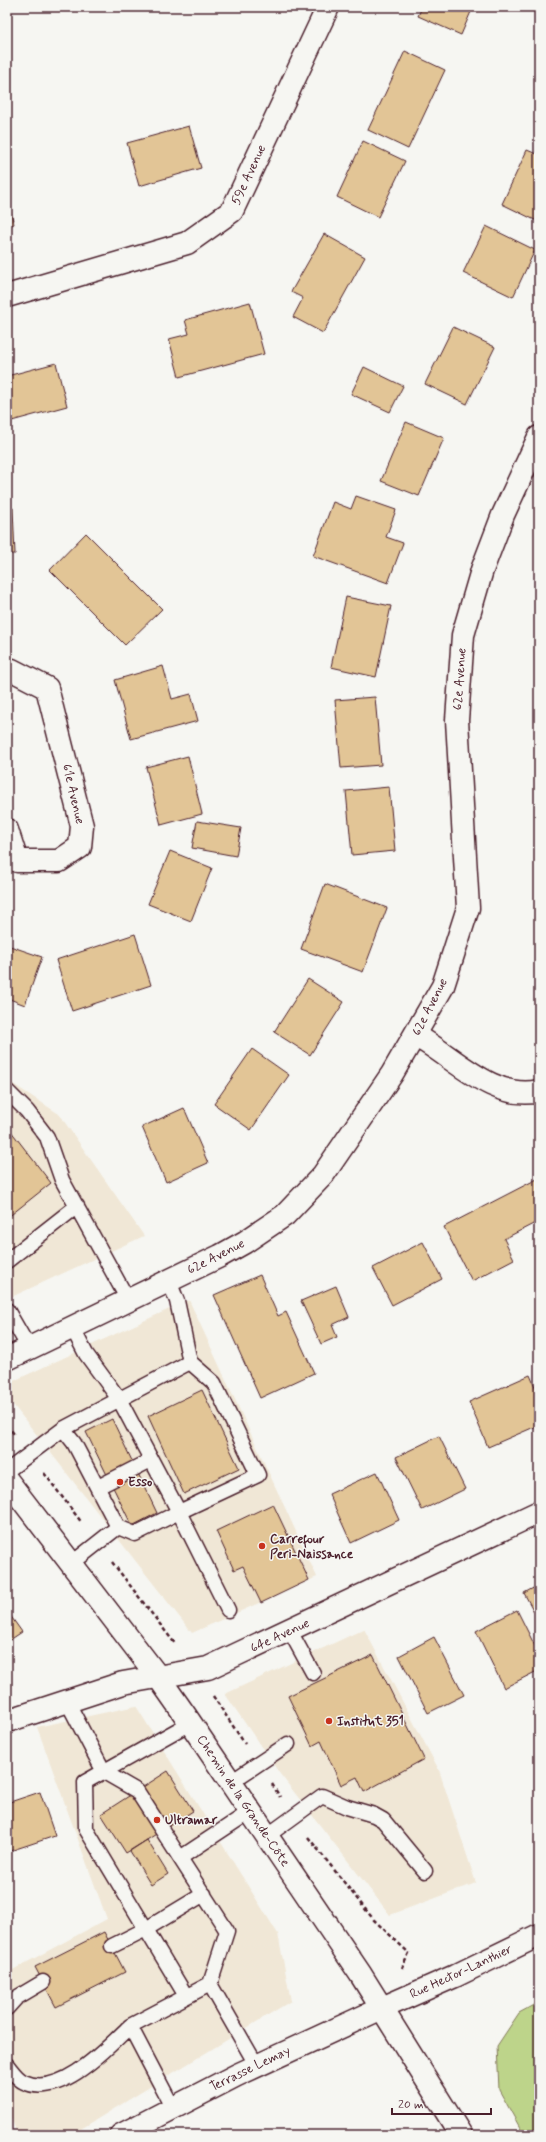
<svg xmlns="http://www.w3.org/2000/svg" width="546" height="2142" viewBox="0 0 546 2142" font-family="Mynerve,sans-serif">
<rect width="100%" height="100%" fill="#f6f6f2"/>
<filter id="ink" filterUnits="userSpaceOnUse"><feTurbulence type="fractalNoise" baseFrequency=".025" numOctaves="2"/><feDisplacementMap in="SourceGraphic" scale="8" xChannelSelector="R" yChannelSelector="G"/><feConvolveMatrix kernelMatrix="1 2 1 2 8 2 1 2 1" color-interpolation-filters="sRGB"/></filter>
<g filter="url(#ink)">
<!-- built -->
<path fill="#f0e7d6" d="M7,1080L59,1114L144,1236L7,1299Z
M189,1300L317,1577L192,1633L7,1397V1384Z
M364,1629L439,1770L476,1883L390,1915L280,1774L225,1694Z
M136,1706L278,1934L291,2001L71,2135H18L7,2109V1973L107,1919L37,1727Z"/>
<!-- green -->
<path fill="#bdd48a" stroke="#847a5a" d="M539,2002V2135H524L499,2090L497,2046L519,2013Z"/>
<!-- building -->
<path fill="#e2c596" stroke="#4a1f2b" d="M422,7H473L461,35L418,16Z
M405,51L445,70L408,149L368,130Z
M189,126L201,168L139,186L127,143Z
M363,141L405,161L378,217L337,197Z
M527,150L539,155V222L502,204Z
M7,199L14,224L7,227Z
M486,226L535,250L513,297L463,273Z
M324,234L365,257L323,333L293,317L303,298L291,292Z
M250,302L264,354L179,377L169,339L189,334L185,320Z
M453,327L495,347L467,404L425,384Z
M56,363L67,406L8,422L7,376Z
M364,367L403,386L390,412L351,394Z
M406,422L444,438L419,496L381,481Z
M356,496L396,510L386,537L403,543L388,583L313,556L333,502L351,509Z
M7,508H13L15,554H7Z
M86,533L162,609L125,645L50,570Z
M346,597L391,606L376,677L331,667Z
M163,666L172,699L191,694L198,721L131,739L115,680Z
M375,697L381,765L341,768L335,700Z
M188,756L202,814L161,825L146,767Z
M389,787L395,851L352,855L346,791Z
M197,821L241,828L236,856L192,848Z
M170,851L212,868L191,921L148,904Z
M325,884L387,908L363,972L301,949Z
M135,934L151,985L72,1011L56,960Z
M7,945L42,957L25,1005L7,998Z
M308,979L344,1002L310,1055L274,1032Z
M252,1049L289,1075L251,1130L214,1104Z
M184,1108L208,1163L166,1182L142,1127Z
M7,1126L51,1183L7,1218Z
M539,1178V1221L504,1239L514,1259L472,1281L444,1227Z
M423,1242L442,1279L392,1305L373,1268Z
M260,1275L278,1316L286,1312L314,1373L260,1398L214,1295Z
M336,1286L349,1317L332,1325L337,1337L321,1344L301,1301Z
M530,1375L539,1396V1425L488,1447L469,1402Z
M202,1390L239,1468L184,1494L148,1416Z
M112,1419L157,1513L132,1526L86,1432Z
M439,1436L465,1489L422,1510L396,1457Z
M377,1472L399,1520L351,1543L329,1494Z
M273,1504L309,1580L261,1603L243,1566L234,1570L216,1531Z
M539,1585V1621L524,1593Z
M517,1610L539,1654V1670L504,1688L476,1631Z
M7,1611L22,1632L7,1642Z
M434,1637L464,1695L428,1713L399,1656Z
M373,1655L424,1759L364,1792L357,1777L341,1785L321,1741L312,1746L288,1696Z
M168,1771L193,1811L126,1853L101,1814Z
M40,1792L55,1836L7,1852V1803Z
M147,1840L168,1874L151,1885L130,1851Z
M104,1932L125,1972L56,2007L35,1967Z"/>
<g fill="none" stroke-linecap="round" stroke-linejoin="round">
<!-- service casing -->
<g stroke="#4a1f2b" stroke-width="17">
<path id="service" d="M7,1091L27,1111L47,1137L62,1180L128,1300
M7,1261L77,1206
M7,1310L29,1348
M72,1327L86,1354L119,1399L179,1512L135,1534L118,1527
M190,1362L214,1383L258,1475L179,1512L228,1610
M63,1429L190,1362L177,1301L169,1281
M7,1471L63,1429L74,1443L118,1527L71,1564
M98,1487L151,1460
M290,1631L313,1673
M67,1701L104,1772L137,1791L180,1858
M231,1782L288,1744
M267,1836L322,1796L347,1807L374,1815L383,1820L425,1871
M112,1946L146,1929L204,1894
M210,1984L227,1931L180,1858L251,1811
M186,1996L86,1829L85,1782L190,1723
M7,2008L16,1998L43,1982
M7,2065C12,2071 17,2079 24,2082C60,2099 107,2048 130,2026
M173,2108L130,2026L210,1984L257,2066"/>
</g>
<!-- minor casing -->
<g stroke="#4a1f2b" stroke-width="25">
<path id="minor" d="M7,296L187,243L232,211L328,7
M7,671L12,670L47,688L82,826L80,847L59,861H17L7,830
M416,1036C452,1055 493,1102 539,1091
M7,1359L220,1256L245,1242L285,1215L323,1175L392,1074L443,986L468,908L457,720L463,635L482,570L503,515L539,437
M7,1721L123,1683L208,1668L539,1512
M121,2135L237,2075L382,2008"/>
</g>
<!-- tertiary casing -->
<g stroke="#4a1f2b" stroke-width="25">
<path id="tertiary" d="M382,2008L455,1976L539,1935"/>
</g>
<!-- secondary casing -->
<g stroke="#4a1f2b" stroke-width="25">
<path id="secondary" d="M7,1480L159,1678L185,1715L361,1975L461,2135"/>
</g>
<!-- path -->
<path stroke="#4a1f2b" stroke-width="2.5" stroke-dasharray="4 3" stroke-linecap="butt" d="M7,1425L14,1434
M44,1473L82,1523
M112,1562L176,1645
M213,1696L245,1744
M272,1784L280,1797
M308,1837L374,1920L409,1953L402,1968"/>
<!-- service -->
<use href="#service" stroke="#f6f6f2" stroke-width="14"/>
<!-- minor -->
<use href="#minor" stroke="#f6f6f2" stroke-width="22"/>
<!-- tertiary -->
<use href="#tertiary" stroke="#f6f6f2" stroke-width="22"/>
<!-- secondary -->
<use href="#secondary" stroke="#f6f6f2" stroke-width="22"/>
</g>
</g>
<!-- markers -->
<g fill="#c8321e" stroke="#f6f6f2" stroke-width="1.5">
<circle cx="120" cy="1482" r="4"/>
<circle cx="262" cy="1546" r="4"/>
<circle cx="329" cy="1721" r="4"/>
<circle cx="157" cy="1820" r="4"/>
</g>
<g text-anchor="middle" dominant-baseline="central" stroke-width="3" stroke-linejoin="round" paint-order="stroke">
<!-- street labels -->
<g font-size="13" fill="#4a1f2b" stroke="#f6f6f2">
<text transform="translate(249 175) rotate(-65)">59e Avenue</text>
<text transform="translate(460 679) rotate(-86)">62e Avenue</text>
<text transform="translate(73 794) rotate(77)">61e Avenue</text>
<text transform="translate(430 1007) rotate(-63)">62e Avenue</text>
<text transform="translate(216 1257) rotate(-27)">62e Avenue</text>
<text transform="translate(280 1636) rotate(-25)">64e Avenue</text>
<text transform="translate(243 1801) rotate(56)">Chemin de la Grande-Côte</text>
<text transform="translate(461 1972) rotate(-25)">Rue Hector-Lanthier</text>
<text transform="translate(250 2069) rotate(-26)">Terrasse Lemay</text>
</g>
<!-- poi labels -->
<g font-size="13" font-weight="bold" fill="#4a1f2b" stroke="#f6f6f2" text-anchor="start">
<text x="128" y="1482">Esso</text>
<text x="270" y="1539">Carrefour<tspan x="270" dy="15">Peri-Naissance</tspan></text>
<text x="337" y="1721">Institut 351</text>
<text x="165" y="1820">Ultramar</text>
</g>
</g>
<!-- margin -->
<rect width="546" height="2142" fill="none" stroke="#f6f6f2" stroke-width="24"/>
<rect x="12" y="12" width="522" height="2118" fill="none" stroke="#4a1f2b" stroke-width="1.5" filter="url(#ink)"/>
<!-- scale -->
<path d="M392 2108v6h99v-6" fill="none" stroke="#4a1f2b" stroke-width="2"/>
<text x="398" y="2108" font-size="12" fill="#4a1f2b" stroke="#f6f6f2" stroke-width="3" paint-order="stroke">20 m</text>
</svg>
